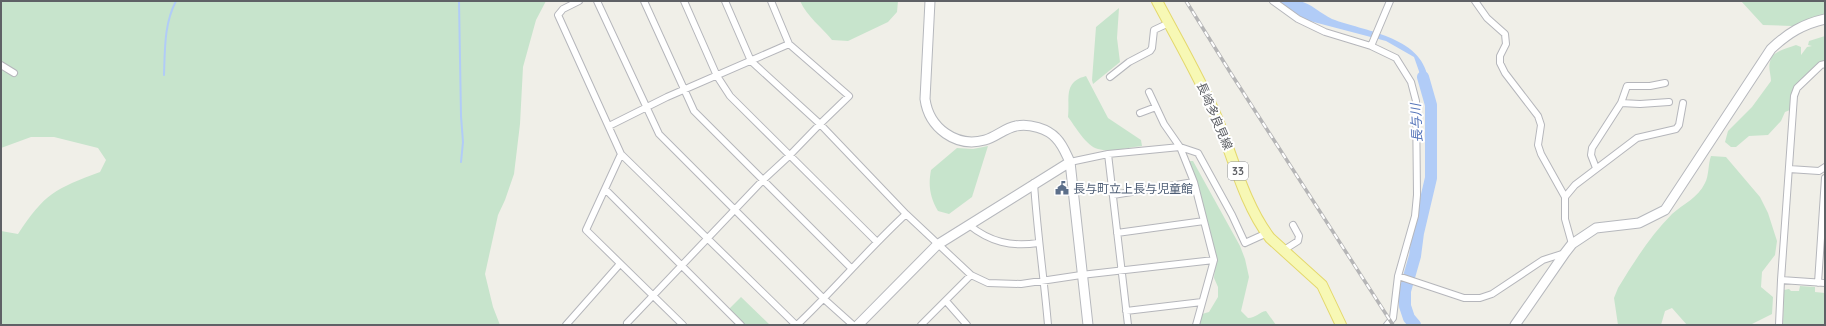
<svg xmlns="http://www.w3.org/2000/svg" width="1826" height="326" viewBox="0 0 1826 326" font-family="Quicksand,'Noto Sans JP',sans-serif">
<rect width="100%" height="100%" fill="#f0efe8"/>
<!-- green -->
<path fill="#c7e4cc" d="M1,1H546L536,20L523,67L520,124L514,174L505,200L498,215L485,274L493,307L500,325H1V231L18,234C45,193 55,189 100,172L106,160L98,148L54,137H31L1,148Z
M800,1H898L897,12L888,22L848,41L832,40C821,26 808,18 800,1Z
M1741,1H1825V24L1792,26L1763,25Z
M1119,8L1117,38L1120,62L1093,84L1092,80L1096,27Z
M1825,36V61L1797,85L1791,94L1790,110L1785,112L1781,121L1768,135L1749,136L1736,147H1731L1725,142L1728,131L1752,107L1771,81C1771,75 1768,67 1770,62C1772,50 1787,49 1796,45L1801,47V55L1807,47L1812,46L1808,45L1809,41Z
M1086,76L1108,118L1141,140L1142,146C1129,147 1111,153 1098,149C1086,146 1075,126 1068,117C1070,98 1063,82 1086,76Z
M988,146L972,197L949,214L938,211C930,197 928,186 931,170L957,148L973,149Z
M1711,156L1726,157L1760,197L1768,213L1777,241L1775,255L1762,272L1761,287L1773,297L1772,314L1750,325H1687L1672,308L1665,311L1661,325H1618L1614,298L1618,288C1634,262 1650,236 1672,214C1683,204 1698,198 1705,183C1709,176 1708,164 1711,156Z
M1187,161H1193L1240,246L1245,259L1249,277L1241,311L1248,318C1256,318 1259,312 1266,311L1276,325H1199L1202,314L1209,312L1218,297V287L1214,278L1216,256L1196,179Z
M1800,286L1815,287V292L1825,293V325H1783L1784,290L1789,289L1791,291H1799Z
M741,297L770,325H744L729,309Z"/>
<!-- water -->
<path fill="#b1ccf7" d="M1278,1C1285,1 1293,0 1299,1C1311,3 1321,14 1332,19C1363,31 1421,36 1428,78C1429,84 1428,91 1428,97L1414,57L1386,41L1306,20Z"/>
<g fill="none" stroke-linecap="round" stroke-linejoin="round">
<!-- stream -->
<path stroke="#b1ccf7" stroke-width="2" d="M459,1L461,116L463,142L461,162
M164,75C165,49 164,24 176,1"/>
<!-- river -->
<path stroke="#b1ccf7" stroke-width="12" d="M1415,325L1409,318L1405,306V291L1415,256L1418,233L1431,178V105L1423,77"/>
<!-- street casing -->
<g stroke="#b5b6bb" stroke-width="8">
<path id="street" d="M579,1L563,9L558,15L621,154L796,325
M597,1L659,134L824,299L853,325
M644,1L694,111L851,268
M684,1L717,76L730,96L876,241
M725,1L751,61L820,124L906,214L971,275L988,283L1021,284L1081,275L1214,260
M1273,1L1298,19L1325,32L1371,46L1396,58L1411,82L1416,101L1417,195L1415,216L1398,276L1393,318L1387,325
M1475,1L1487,18L1505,34L1506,44L1500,56V63L1505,73L1538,116L1541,125L1538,145L1541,154L1565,197V219L1572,244
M1371,46L1390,1
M1825,64L1821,65L1797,88L1794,96L1781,280L1825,283
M1,65L14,73
M1110,77L1129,62L1150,51L1152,48L1154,30L1169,23
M1149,92L1164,124L1180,147L1198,153L1232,215L1245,243L1267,233
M1621,103L1640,104L1669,102
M1140,113L1156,107
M609,126L667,97L789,44
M621,154L586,230L683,325
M1108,154L1128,325
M1070,162L1108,154L1180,147L1194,182L1214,260L1196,325
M1596,168L1591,155L1592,148L1621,103L1627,86H1650L1665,83
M1789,169L1819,171L1825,167
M1034,183C1037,231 1044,278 1048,325
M605,189L741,325
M1113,195L1194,182
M1565,197L1575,185L1637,138L1676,129L1679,125L1683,103
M969,225C990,242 1011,247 1038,243
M1117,233L1204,221
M1284,250L1298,241L1299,236L1293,225
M1398,276L1464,298H1480L1492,294L1543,260L1565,253
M1818,283L1825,178
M946,301L967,325
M1126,311L1202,302
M627,323L763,180L789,156L820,124L849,96L789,44L771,1
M566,325L619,265
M797,325C835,289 868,249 906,214
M921,325L971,275
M1779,325L1781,280"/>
</g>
<!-- secondary casing -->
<g stroke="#b6b8bd" stroke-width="11">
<path id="secondary" d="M930,1L925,99C929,128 956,148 985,140C996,137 1005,128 1016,126C1029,123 1048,129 1056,138C1063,145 1066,154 1070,162L1088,325
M858,325L937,245L1070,162
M1515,325L1565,253L1572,244L1596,228L1639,223L1665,210L1771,49C1788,33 1803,24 1825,19"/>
</g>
<!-- primary casing -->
<g stroke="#e4d86c" stroke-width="12">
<path id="primary" d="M1157,1C1177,39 1200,78 1217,118C1233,157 1244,204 1270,238L1322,285L1341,325"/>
</g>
<!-- street -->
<use href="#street" stroke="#fff" stroke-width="6"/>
<!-- secondary -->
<use href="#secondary" stroke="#fff" stroke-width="9"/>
<!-- primary -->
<use href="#primary" stroke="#f7f8b5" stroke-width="10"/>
<!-- rail casing -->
<g stroke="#b5b5b6" stroke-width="3.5">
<path id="rail" d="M1186,1L1230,72L1393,325"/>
</g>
<!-- rail -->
<use href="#rail" stroke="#fff" stroke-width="2" stroke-dasharray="6" stroke-linecap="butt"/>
</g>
<!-- icons -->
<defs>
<g id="civic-bare" transform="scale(1.08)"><path d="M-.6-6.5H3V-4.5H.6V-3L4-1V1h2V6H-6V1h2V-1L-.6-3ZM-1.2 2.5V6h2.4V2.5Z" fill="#5c6f8a" stroke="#fff" stroke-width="2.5" paint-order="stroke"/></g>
</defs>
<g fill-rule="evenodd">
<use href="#civic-bare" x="1062" y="188"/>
</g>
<g text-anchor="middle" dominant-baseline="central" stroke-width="4" stroke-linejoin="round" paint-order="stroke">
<!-- shield labels -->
<rect fill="#fff" stroke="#8f9094" stroke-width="1" x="1228" y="162" width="20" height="18" rx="3"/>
<g font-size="11" font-weight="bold" fill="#5f6166">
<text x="1238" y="171">33</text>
</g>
<!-- street labels -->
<g font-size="12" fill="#5f6166" stroke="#fff">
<text transform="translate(1215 116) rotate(67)">長崎多良見線</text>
</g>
<!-- service labels -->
<g font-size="12" fill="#4e5e75" stroke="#fff" text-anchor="start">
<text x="1073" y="188">長与町立上長与児童館</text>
</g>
<!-- water labels -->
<g font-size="13" font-style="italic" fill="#5474b9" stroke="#fff">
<text transform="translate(1416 123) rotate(-93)">長与川</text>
</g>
</g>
<!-- border -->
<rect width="1826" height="326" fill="none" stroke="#5f6166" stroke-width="4"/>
</svg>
